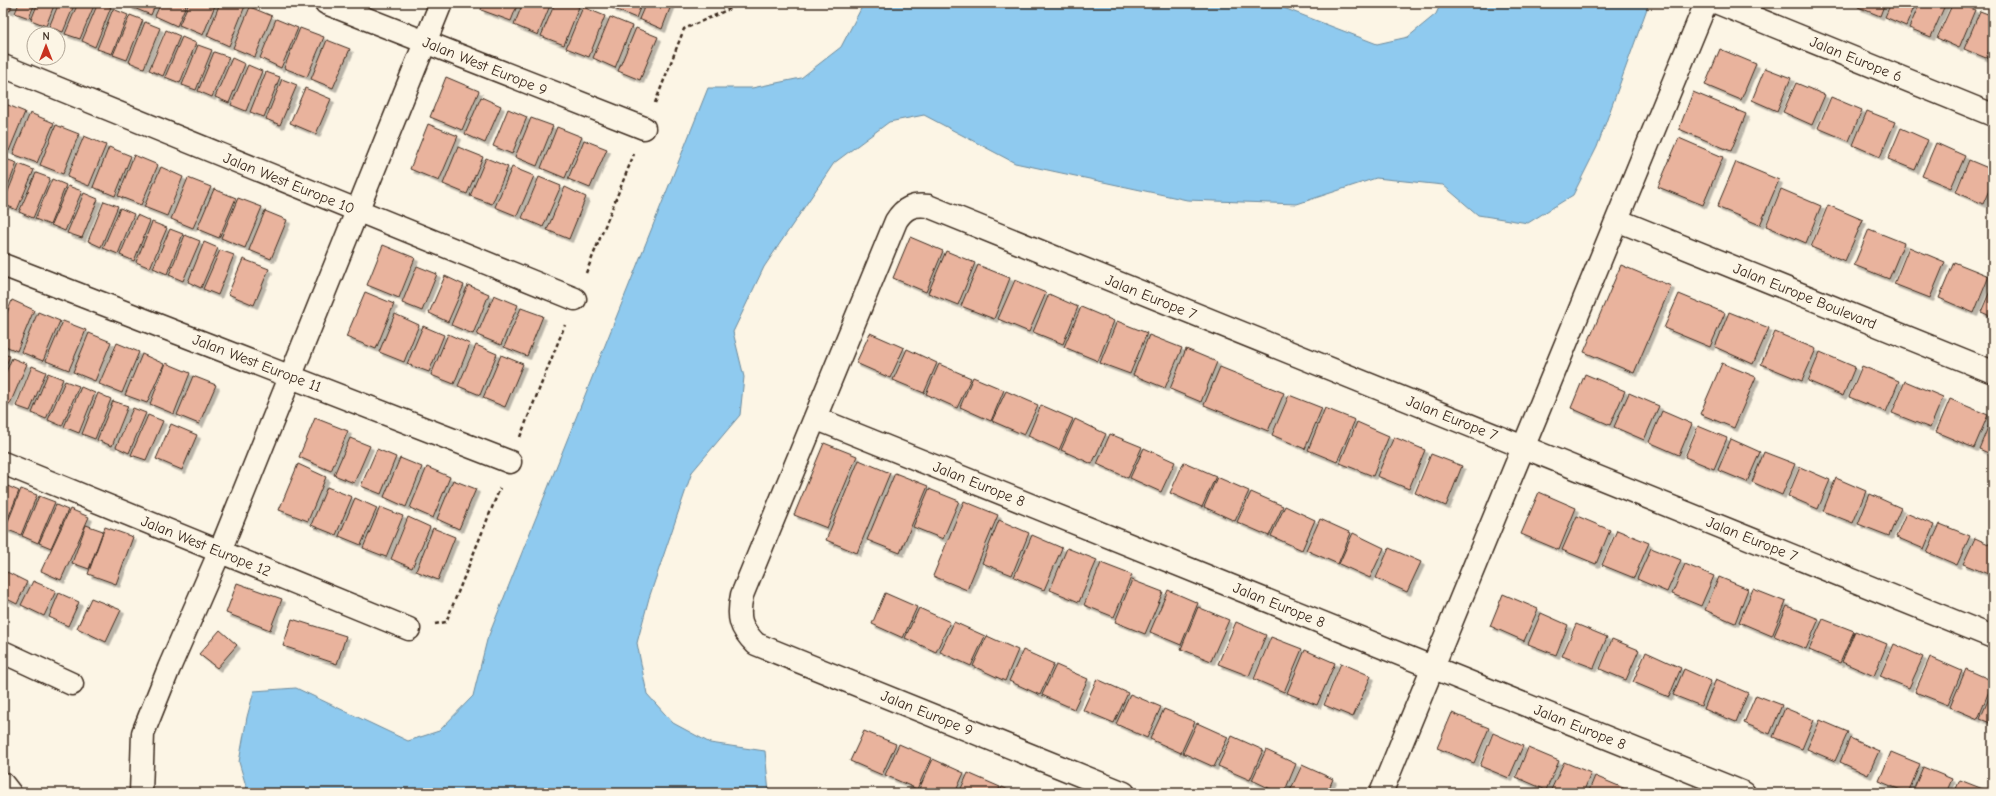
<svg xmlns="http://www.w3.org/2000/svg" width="1996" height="796" viewBox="0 0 1996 796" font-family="'Comic Neue',sans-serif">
<defs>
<filter id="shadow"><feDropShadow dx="3.5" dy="3.5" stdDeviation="0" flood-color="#0004"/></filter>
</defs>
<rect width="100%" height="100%" fill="#fcf5e5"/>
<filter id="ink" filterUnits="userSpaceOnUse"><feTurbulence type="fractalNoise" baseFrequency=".025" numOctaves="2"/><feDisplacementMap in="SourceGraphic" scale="8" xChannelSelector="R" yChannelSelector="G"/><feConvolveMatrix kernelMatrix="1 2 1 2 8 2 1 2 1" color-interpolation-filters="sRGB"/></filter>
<g filter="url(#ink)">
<!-- water -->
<path fill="#8fcaef" stroke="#6d8a9b" d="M864,3H1271L1377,44L1408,37L1436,14L1441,3H1649L1597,147L1573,195L1528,223L1478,215L1443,185L1376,178L1297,204L1187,200L1015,163L924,115L889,122L834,163L764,267L733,332L744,377L740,415L692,472L649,598L637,643L647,694L673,723L710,743L765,751L769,793H248L239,762L247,717L254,691L296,688L408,741L439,731L473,696L487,640L708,88H752L801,78L841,47Z"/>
<!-- building -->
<path fill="#e9b39d" stroke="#3b2a1e" filter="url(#shadow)" d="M3,3H13L10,11L3,8Z
M19,3H35L29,18L15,13Z
M38,3H55L46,26L31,20Z
M59,3H75L63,32L49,27Z
M78,3H95L80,39L65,34Z
M98,3L111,7L95,47L82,41Z
M130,3H156L151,15L129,6Z
M161,3H187L177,26L155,16Z
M189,3H216L203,35L179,25Z
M220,3H238L245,6L229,46L207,36Z
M483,3H518L511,21L481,10Z
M523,3H551L538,35L514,25Z
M555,3H569L579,7L564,45L541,36Z
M614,3H642L636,18L612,8Z
M646,3H672L662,29L639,19Z
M1860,3H1885L1880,16L1858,7Z
M1891,3H1916L1906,26L1885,17Z
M1920,3H1946L1931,37L1909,28Z
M1953,3H1960L1975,10L1959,48L1937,38Z
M250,7L272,16L255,57L233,48Z
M583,7L605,16L589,57L566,48Z
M113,9L128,15L112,54L97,49Z
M1980,11L1993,16V41L1986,58L1964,49Z
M130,15L143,20L127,60L113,55Z
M610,17L632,26L615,68L593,58Z
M276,19L298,28L281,68L260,58Z
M145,22L160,28L144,68L129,62Z
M300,28L324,37L307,77L284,68Z
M636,28L658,37L640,80L618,71Z
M166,30L180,36L163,76L149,70Z
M182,37L196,43L180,83L165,77Z
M327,40L350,49L333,88L311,79Z
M1993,43V59L1987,57Z
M198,45L212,50L196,90L182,85Z
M1720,49L1756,64L1741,100L1705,85Z
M214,52L229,57L212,97L198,91Z
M232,58L245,64L229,103L215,97Z
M248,65L262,71L246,111L231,105Z
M1765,68L1791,78L1777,111L1752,100Z
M266,72L280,77L264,117L250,112Z
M446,77L479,91L462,130L430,117Z
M282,79L297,85L280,125L266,119Z
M1796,83L1825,95L1812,125L1783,112Z
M305,88L331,99L316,134L290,123Z
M1693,92L1746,114L1731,151L1679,129Z
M481,97L501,106L485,143L465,134Z
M1831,97L1862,110L1849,141L1818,128Z
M3,103L25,112L9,151L3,149Z
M508,109L527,117L512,154L493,146Z
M1867,111L1895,122L1880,157L1853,145Z
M30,113L54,123L37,163L13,154Z
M531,118L553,126L537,166L515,157Z
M428,124L458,136L439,181L410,169Z
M56,125L79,134L63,174L40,165Z
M557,127L582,137L565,178L541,168Z
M1901,128L1928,140L1915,170L1888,159Z
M84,136L106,145L89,186L67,177Z
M1679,138L1723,157L1703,205L1658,187Z
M584,140L607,149L590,188L568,179Z
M1936,143L1965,156L1951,188L1922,176Z
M109,147L131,156L115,196L93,187Z
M458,147L483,157L467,194L443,184Z
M134,155L158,165L141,205L118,196Z
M3,158L17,163L3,198Z
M486,158L508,167L492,204L470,196Z
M1969,160L1993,170V181L1983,204L1956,192Z
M1736,162L1779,180L1760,225L1717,207Z
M19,164L34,170L17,210L3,204Z
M161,167L183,177L167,216L144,207Z
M512,167L534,176L517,216L495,207Z
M36,173L50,178L33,218L19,212Z
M539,177L561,186L543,227L522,218Z
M188,178L211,187L193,228L171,219Z
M52,179L66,185L50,225L35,219Z
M68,186L82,191L65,231L51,225Z
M565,187L586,197L569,239L547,230Z
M214,189L236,198L219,238L197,229Z
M1781,189L1821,206L1806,243L1766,226Z
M84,193L98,199L82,238L67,233Z
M238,198L262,207L245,248L221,238Z
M104,201L118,206L101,247L88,241Z
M1828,205L1863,220L1845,261L1811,247Z
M120,208L134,214L118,254L103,248Z
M265,211L287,220L271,259L249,250Z
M137,215L150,221L134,261L120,255Z
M152,222L167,228L150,268L136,262Z
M170,229L183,234L167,274L153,268Z
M1869,229L1904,243L1889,279L1854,265Z
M185,235L200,241L183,281L169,275Z
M910,237L943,251L926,292L893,278Z
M204,242L218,248L201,288L188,282Z
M383,245L415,258L399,298L367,285Z
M1909,247L1945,262L1930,298L1894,284Z
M220,250L234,255L218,295L203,289Z
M946,251L975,263L958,305L928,293Z
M243,259L269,269L254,305L228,294Z
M1954,262L1989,276L1974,313L1939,298Z
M978,265L1010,278L994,319L961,306Z
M1621,265L1671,286L1634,373L1584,352Z
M417,266L437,274L422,311L402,303Z
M445,276L464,285L448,322L429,313Z
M1015,280L1046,293L1029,332L998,319Z
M1993,284V317L1981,312Z
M468,285L489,294L473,334L451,325Z
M365,292L394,304L376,349L346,337Z
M1049,294L1078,307L1063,344L1033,332Z
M1679,294L1725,313L1710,347L1664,328Z
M494,295L518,305L501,345L477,335Z
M12,300L34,310L17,351L3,345V323Z
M1081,307L1114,321L1098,361L1064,347Z
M521,308L543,316L527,356L504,347Z
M38,312L60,321L43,361L21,352Z
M1729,312L1769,328L1753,364L1715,347Z
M395,314L419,325L404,362L379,352Z
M63,321L86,330L69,370L46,361Z
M1117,321L1147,333L1130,374L1100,363Z
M423,326L444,335L429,372L407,364Z
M1775,332L1816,349L1802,381L1761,364Z
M89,333L111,342L95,381L73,372Z
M870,333L904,348L890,378L856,363Z
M448,334L470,344L454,384L431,375Z
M1149,335L1182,348L1165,388L1133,375Z
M117,343L139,352L122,393L99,384Z
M476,345L497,354L480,395L458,386Z
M907,349L937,363L924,393L893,380Z
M1186,349L1217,362L1201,402L1170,389Z
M1820,352L1855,367L1843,396L1808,381Z
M3,354L10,356L3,372Z
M142,354L164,364L147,403L125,395Z
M501,355L523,364L505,407L483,398Z
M12,358L27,364L10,404L3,401V379Z
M166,363L190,373L174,414L150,404Z
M1722,363L1756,377L1734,428L1700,414Z
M939,364L971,378L957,408L926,394Z
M32,366L46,372L30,411L16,406Z
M1862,366L1899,381L1886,412L1849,397Z
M1220,367L1284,393L1268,431L1204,405Z
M48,373L63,379L46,419L32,413Z
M1585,374L1625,391L1610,425L1571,408Z
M193,376L216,385L199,424L177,415Z
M973,377L1004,390L991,421L960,407Z
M65,381L79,386L62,426L48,420Z
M1905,381L1943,397L1930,428L1892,413Z
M81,387L95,393L79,433L64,427Z
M1006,391L1038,405L1024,435L992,421Z
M98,393L111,399L95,439L82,434Z
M1629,393L1659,406L1644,440L1614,427Z
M1289,395L1322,408L1305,449L1272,435Z
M1950,399L1988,415L1974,448L1936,432Z
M113,401L128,406L112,446L97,440Z
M1041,405L1073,419L1059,450L1028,436Z
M133,408L146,413L129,453L116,447Z
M1325,408L1355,420L1337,462L1308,450Z
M1662,411L1692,424L1679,455L1649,442Z
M148,415L163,421L146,460L131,455Z
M1993,415V455L1979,449Z
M315,418L348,431L331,471L299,457Z
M1075,419L1106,434L1092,464L1061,450Z
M1357,422L1389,436L1373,476L1340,463Z
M171,424L197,435L182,470L156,459Z
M1698,426L1727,438L1714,469L1685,457Z
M1110,434L1142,447L1128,478L1097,464Z
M1394,437L1425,450L1409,489L1377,476Z
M350,438L370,446L354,483L334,475Z
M1731,439L1760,452L1747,482L1718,470Z
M824,443L857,456L827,528L794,515Z
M1144,448L1175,462L1161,492L1130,478Z
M377,449L396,457L381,494L361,486Z
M1764,452L1795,464L1782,495L1752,482Z
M1431,454L1462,466L1446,506L1415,493Z
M400,458L422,467L406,507L384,497Z
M859,460L890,473L857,553L826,540Z
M1184,462L1216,476L1202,507L1170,493Z
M298,464L326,477L308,521L279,510Z
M427,467L450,477L433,518L410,508Z
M1800,467L1830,480L1818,509L1788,496Z
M895,473L928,486L900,553L867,540Z
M1217,477L1249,491L1235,521L1204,507Z
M1836,478L1866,491L1853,523L1823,511Z
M453,480L476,489L459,529L437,519Z
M3,484L19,491L5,526L3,525Z
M327,487L352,497L336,535L311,525Z
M21,489L37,495L21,535L5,529Z
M929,489L959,501L943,539L913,527Z
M1251,492L1283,506L1269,536L1237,522Z
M1539,492L1576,508L1559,550L1521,534Z
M1870,494L1901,508L1889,536L1858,524Z
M39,496L55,502L38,543L22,536Z
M355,498L377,508L361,545L339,536Z
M964,501L998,515L967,590L933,576Z
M56,505L68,510L51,548L39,543Z
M1285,506L1315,520L1302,550L1271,536Z
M380,507L403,516L386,557L363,548Z
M70,509L89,517L61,580L41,571Z
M1906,513L1934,525L1924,549L1896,537Z
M1577,516L1610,530L1596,564L1562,550Z
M408,517L430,527L412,568L391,559Z
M1320,519L1351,533L1338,564L1306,550Z
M999,520L1029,533L1012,575L982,563Z
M1940,524L1970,536L1957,565L1927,552Z
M86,525L103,531L89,569L72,563Z
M105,527L133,537L116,584L88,574Z
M433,528L455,537L438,580L416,571Z
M1617,530L1649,543L1634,578L1602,565Z
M1353,533L1384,548L1370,578L1339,564Z
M1032,535L1062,548L1044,590L1014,577Z
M1975,538L1993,546V576L1963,564Z
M1067,548L1097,560L1079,602L1050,590Z
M1389,548L1421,562L1407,592L1376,578Z
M1651,548L1681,560L1667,592L1637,579Z
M1101,563L1132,575L1114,617L1084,605Z
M1685,564L1714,576L1701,606L1672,594Z
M7,572L27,582L17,604L3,597V580Z
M1719,577L1748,589L1735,623L1705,610Z
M1132,580L1163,592L1145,634L1115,622Z
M33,581L56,591L44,616L21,605Z
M237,583L282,599L270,630L226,613Z
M1753,589L1786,602L1772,636L1739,622Z
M1168,590L1198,603L1181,645L1150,632Z
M59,593L79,602L68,626L49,617Z
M885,593L917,607L903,638L872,624Z
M1503,594L1538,609L1524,641L1490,626Z
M91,598L121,610L106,642L77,628Z
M1787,606L1819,619L1806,649L1774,636Z
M1198,607L1229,620L1211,661L1181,649Z
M919,608L950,622L936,652L905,638Z
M1541,613L1568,625L1556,655L1528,644Z
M292,619L346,636L337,664L283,646Z
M1823,619L1854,631L1840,663L1809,650Z
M954,622L985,636L971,666L940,652Z
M1236,622L1266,635L1249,676L1218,664Z
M1576,624L1607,637L1594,668L1562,656Z
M220,630L237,645L217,668L199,654Z
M1855,631L1887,644L1874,676L1842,662Z
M987,636L1018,650L1005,681L973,666Z
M1271,637L1302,649L1284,692L1254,679Z
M1612,639L1639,650L1626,680L1600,669Z
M1894,644L1923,657L1909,688L1880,676Z
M1023,650L1054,664L1040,695L1009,681Z
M1305,650L1335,663L1317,705L1287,693Z
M1646,652L1681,668L1669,697L1633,682Z
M1930,657L1962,671L1948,705L1915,692Z
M1341,663L1371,676L1353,717L1324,705Z
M1056,665L1088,679L1074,709L1042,695Z
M1684,669L1711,681L1701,706L1673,695Z
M1966,669L1993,681L1978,719L1950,707Z
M1097,679L1128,693L1114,723L1083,710Z
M1716,679L1748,693L1736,722L1704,709Z
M1993,689V724L1980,719Z
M1130,694L1161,707L1147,738L1116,724Z
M1756,695L1782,705L1770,734L1744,723Z
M1785,708L1814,720L1802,749L1773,737Z
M1164,709L1195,722L1181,753L1150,739Z
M1452,713L1489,728L1474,763L1437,748Z
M1820,720L1848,732L1835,761L1807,749Z
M1197,723L1228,737L1214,767L1183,753Z
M864,731L896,744L882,775L850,761Z
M1493,733L1523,746L1509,778L1480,766Z
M1232,736L1263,750L1250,780L1218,766Z
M1850,738L1879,751L1868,775L1840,762Z
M899,744L931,758L917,789L885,775Z
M1528,748L1559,761L1546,790L1516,777Z
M1266,750L1296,764L1284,793H1279L1252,780Z
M1891,752L1920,764L1908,793L1879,781Z
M933,759L964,773L955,793H928L919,789Z
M1564,762L1591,773L1583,793L1550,792Z
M1302,765L1333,779L1327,793H1289Z
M1923,767L1952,779L1946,793H1912Z
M968,773L1000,787L997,793H959Z
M1595,776L1628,790L1626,793H1588Z
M1960,780L1988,791L1987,793H1954Z
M1002,787L1015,793H999Z"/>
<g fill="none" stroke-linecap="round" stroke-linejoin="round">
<!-- minor casing -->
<g stroke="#3b2a1e" stroke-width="25">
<path id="minor" d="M326,3L644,128
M1718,3L1993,115
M3,66L575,299
M1617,220L1993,372
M3,265L510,462
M815,418L1744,793
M3,463L409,629
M3,652L72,684
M3,784L10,793
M141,793L143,733L169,668L220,551L441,3
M1124,793L756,644C740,628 737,618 742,595L896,221C904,208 913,204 928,206L1993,637
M1381,793L1706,3"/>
</g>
<!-- path -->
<path stroke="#3b2a1e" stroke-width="2.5" stroke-dasharray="4 3" stroke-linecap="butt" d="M655,103L684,29L743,3
M586,273L634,154
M520,437L565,325
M435,624L446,622L500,488"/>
<!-- minor -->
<use href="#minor" stroke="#fcf5e5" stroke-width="22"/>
</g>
</g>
<g text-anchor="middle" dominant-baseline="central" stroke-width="3" stroke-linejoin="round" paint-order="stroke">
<!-- street labels -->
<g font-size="15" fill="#3b2a1e" stroke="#fcf5e5">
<text transform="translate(1856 59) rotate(22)">Jalan Europe 6</text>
<text transform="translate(485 66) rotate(22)">Jalan West Europe 9</text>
<text transform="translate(289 183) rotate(22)">Jalan West Europe 10</text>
<text transform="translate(1805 296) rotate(22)">Jalan Europe Boulevard</text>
<text transform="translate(1151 297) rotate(22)">Jalan Europe 7</text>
<text transform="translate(257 363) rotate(21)">Jalan West Europe 11</text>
<text transform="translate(1452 418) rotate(22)">Jalan Europe 7</text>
<text transform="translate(979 484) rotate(22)">Jalan Europe 8</text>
<text transform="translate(1752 539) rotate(22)">Jalan Europe 7</text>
<text transform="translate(206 546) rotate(22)">Jalan West Europe 12</text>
<text transform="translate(1279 605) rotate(22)">Jalan Europe 8</text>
<text transform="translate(927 713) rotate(22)">Jalan Europe 9</text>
<text transform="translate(1580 727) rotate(22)">Jalan Europe 8</text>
</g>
</g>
<!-- margin -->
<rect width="1996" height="796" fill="none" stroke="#fcf5e5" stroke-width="16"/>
<rect x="8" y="8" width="1980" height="780" fill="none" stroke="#3b2a1e" stroke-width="1.5" filter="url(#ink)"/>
<!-- north arrow -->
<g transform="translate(46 46)"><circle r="19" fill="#fcf5e5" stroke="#afa495"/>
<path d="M0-3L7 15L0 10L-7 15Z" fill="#c8321e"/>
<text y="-6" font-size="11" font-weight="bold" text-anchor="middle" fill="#3b2a1e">N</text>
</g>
</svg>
